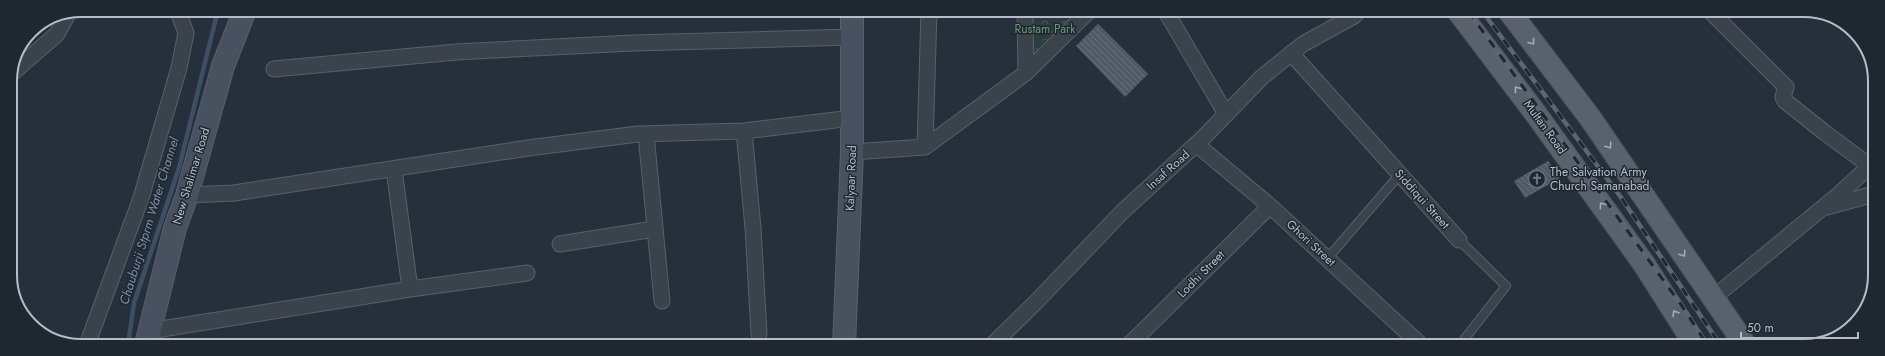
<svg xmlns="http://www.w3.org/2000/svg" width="1885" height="356" viewBox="0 0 1885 356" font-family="Jost,sans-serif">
<defs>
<pattern id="forest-crowns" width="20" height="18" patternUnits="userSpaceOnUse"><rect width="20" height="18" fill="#293d3e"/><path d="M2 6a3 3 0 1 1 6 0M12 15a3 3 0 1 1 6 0" fill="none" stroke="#465758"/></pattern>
<pattern id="building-back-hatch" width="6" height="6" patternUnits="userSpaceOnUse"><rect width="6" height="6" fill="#505a67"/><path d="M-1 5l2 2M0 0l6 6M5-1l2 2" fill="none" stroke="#67707b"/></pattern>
</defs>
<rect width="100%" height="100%" fill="#26303c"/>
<!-- forest -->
<path fill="url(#forest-crowns)" d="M1025,10H1090L1026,73Z"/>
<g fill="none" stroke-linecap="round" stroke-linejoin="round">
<!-- stream -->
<path stroke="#3d4f63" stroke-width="4.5" d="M128,345L134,303L179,168L218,10"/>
</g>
<!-- building -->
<path fill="url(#building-back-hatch)" d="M1098,24L1148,74L1125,97L1076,46Z
M1548,161L1560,178L1525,198L1514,181Z"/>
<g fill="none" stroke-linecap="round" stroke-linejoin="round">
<!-- lane casing -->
<g stroke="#58606a" stroke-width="10">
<path id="lane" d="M1327,259L1400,174
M1459,346L1506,286L1459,240"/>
</g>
<!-- street casing -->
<g stroke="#58606a" stroke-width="17">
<path id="street" d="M1025,10L1026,73
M1165,10L1226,114
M1710,11L1786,87L1783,97L1785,101L1824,132L1870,166
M1291,53L1459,240
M274,69L456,52L633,43L853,37
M11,74L57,34L69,12
M744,131L753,228L759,334
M646,134L662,301
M1196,144L1270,206L1422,346
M925,147L929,10
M852,152L925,147L1026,73L1090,10
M187,195L234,193L528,148L638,134L744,131L852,118
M1827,207L1874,194
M560,244L654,229
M410,289L527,273
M1713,298L1837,196L1874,162
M149,331L410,289L394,169
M1131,343L1270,206
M87,345L141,198L179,68L186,33L179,14L180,10
M991,346L1037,301L1123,211L1203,138L1262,77L1303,44L1354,16L1359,10"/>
</g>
<!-- secondary casing -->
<g stroke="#58606a" stroke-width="24">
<path id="secondary" d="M146,345L175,228L187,195L223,66L245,10
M844,346L852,152V10"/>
</g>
<!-- primary casing -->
<g stroke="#434b55" stroke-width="24">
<path id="primary" d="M1458,11L1536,114L1644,264L1696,346
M1509,11L1591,119L1746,346"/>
</g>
<!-- lane -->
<use href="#lane" stroke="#3a424c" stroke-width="8"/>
<!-- street -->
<use href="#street" stroke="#3a424c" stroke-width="15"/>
<!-- secondary -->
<use href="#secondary" stroke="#48515f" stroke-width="22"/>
<!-- primary -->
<use href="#primary" stroke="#58616c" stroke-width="22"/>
<!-- rail casing -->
<g stroke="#5c6673" stroke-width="4.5">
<path id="rail" d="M1468,11L1682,306L1708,346
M1482,11L1620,196L1721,346"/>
</g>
<!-- rail -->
<use href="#rail" stroke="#1f2731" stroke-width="3" stroke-dasharray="9" stroke-linecap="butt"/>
</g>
<!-- one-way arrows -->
<defs><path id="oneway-chevron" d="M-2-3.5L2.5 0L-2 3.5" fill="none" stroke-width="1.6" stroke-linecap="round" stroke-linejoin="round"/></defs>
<g stroke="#a3abb5">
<use href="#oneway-chevron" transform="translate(1532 42) rotate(53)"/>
<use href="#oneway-chevron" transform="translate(1517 89) rotate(-127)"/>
<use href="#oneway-chevron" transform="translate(1609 146) rotate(56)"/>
<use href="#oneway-chevron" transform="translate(1602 205) rotate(-126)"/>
<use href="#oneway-chevron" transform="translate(1683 254) rotate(56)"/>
<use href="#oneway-chevron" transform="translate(1675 313) rotate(-122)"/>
</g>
<!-- icons -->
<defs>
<g id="church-ring" transform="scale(0.9)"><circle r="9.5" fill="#1f2731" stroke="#6b7280" stroke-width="1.5"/><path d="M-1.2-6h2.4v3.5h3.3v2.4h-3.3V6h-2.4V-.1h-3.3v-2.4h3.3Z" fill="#6b7280"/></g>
</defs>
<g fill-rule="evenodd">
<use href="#church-ring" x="1537" y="179"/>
</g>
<g text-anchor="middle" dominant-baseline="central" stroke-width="3" stroke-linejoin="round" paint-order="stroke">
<!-- park labels -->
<g font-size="12" fill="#6f9677" stroke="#1f2731">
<text x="1045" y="29">Rustam Park</text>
</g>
<!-- street labels -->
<g font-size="12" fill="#b6bdc7" stroke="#1f2731">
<text transform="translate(1545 127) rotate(54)">Multan Road</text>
<text transform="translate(1168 170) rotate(-42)">Insaf Road</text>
<text transform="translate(191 176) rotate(-73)">New Shalimar Road</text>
<text transform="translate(851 178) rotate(-88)">Kalyaar Road</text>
<text transform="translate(1422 199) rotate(48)">Siddiqui Street</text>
<text transform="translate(1311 243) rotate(43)">Ghori Street</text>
<text transform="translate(1201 274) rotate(-45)">Lodhi Street</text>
</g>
<!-- poi labels -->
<g font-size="12" fill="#b6bdc7" stroke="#1f2731" text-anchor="start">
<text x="1550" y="172">The Salvation Army<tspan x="1550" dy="14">Church Samanabad</tspan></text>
</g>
<!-- water labels -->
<g font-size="13" font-style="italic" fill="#798fa8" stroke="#1f2731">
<text transform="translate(149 221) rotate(-73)">Chauburji Stprm Water Channel</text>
</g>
</g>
<!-- crop -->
<path d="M0 0H1885V356H0ZM81 17H1804A64 64 0 0 1 1868 81V275A64 64 0 0 1 1804 339H81A64 64 0 0 1 17 275V81A64 64 0 0 1 81 17Z" fill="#1f2731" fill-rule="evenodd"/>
<path fill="none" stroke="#b6bdc7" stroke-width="2" d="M81 17H1804A64 64 0 0 1 1868 81V275A64 64 0 0 1 1804 339H81A64 64 0 0 1 17 275V81A64 64 0 0 1 81 17Z"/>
<!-- scale -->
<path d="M1741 332v6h117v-6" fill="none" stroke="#b6bdc7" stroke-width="2"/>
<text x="1747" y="332" font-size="12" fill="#b6bdc7" stroke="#1f2731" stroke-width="3" paint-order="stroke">50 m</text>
</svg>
